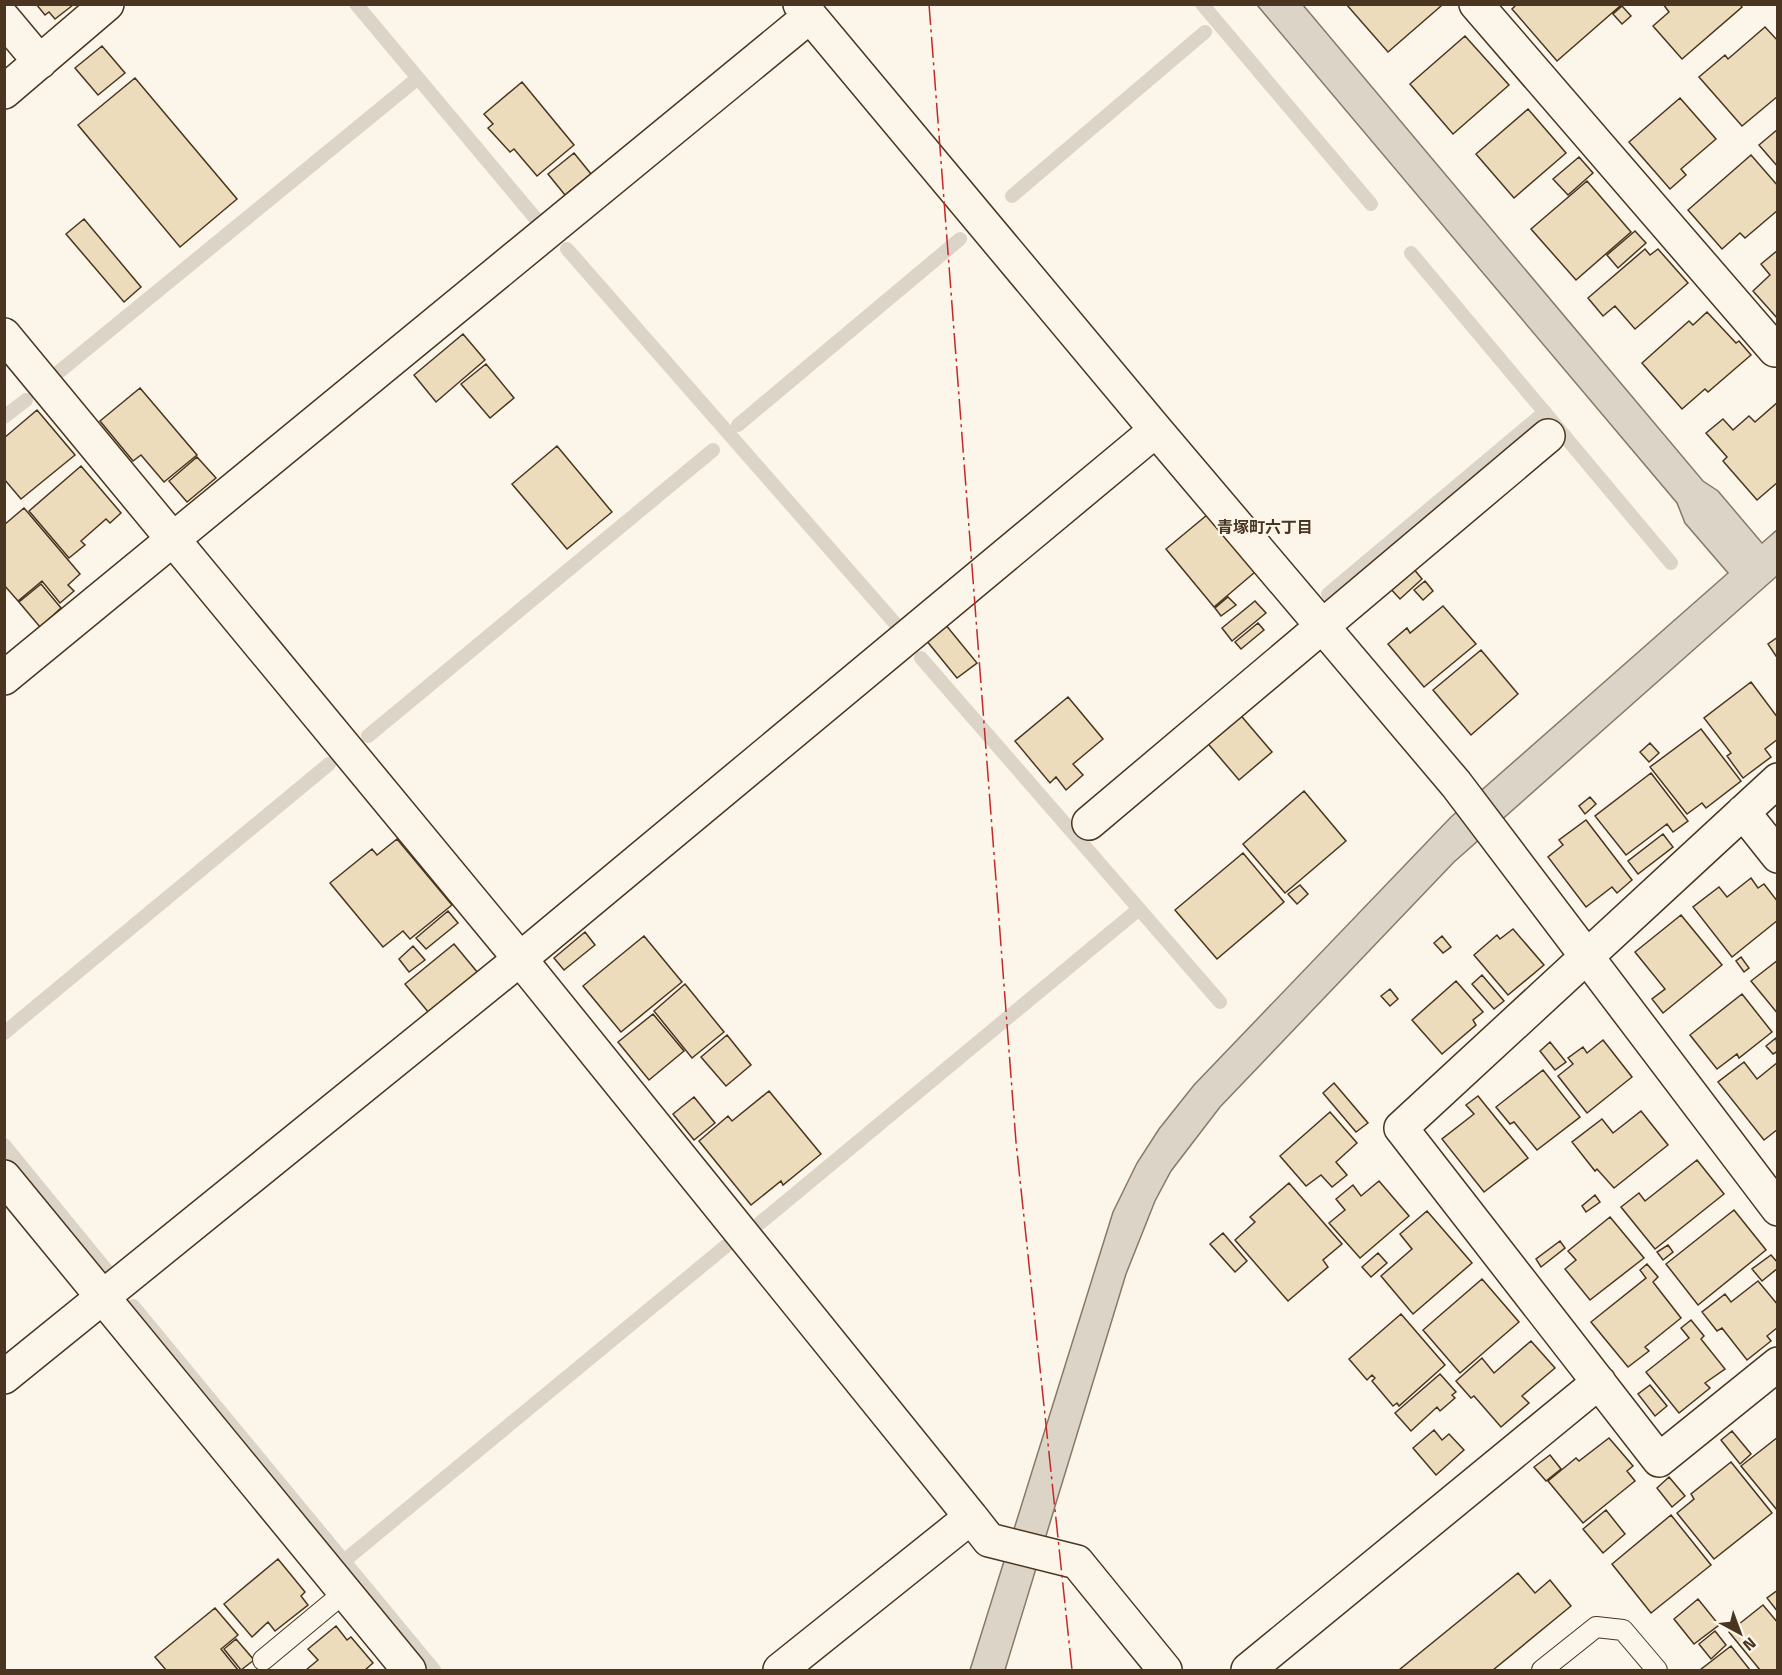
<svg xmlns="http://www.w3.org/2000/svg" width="1782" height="1675" viewBox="0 0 1782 1675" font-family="'Titillium Web','Noto Sans JP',sans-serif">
<rect width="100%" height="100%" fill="#fbf6e9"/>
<!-- water -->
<path fill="#dcd4c6" stroke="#887966" stroke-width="1.5" d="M1257,5H1303L1703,481L1718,491L1762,543L1777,530V576L1454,862L1220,1107L1171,1171L1155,1201L1126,1274L1005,1670H970L1113,1212L1137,1163L1159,1129L1194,1085L1451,817L1728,573L1685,523L1677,503Z"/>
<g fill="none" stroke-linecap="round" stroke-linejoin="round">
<!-- stream -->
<path stroke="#dcd4c6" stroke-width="14" d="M356,4L536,219
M1202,4L1371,204
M1012,196L1205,32
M567,249L900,629
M1411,253L1671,563
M60,371L418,78
M4,417L26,400
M738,425L960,239
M1328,594L1545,412
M921,658L1220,1002
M368,736L713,450
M4,1033L329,764
M4,1145L107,1271
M760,1223L1139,909
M133,1306L434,1670
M344,1561L726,1246"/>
</g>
<!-- building -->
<path fill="#ecdcbc" stroke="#4a3520" stroke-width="1.5" d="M36,4H73V5L55,19L49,12L45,15Z
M1346,4H1439L1441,6L1388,52Z
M1517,4H1618L1620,6L1557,61L1512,9Z
M1663,4H1740L1742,7L1682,59L1653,26L1669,12Z
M1622,6L1631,16L1622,24L1613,14Z
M1765,27L1778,41V96L1742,126L1699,77L1725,55L1728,59Z
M1465,36L1509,85L1453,134L1410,84Z
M102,46L125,73L98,95L75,68Z
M135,78L237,199L180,247L78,125Z
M522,82L574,145L537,176L514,149L510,152L488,128L493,124L484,114Z
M1680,98L1716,139L1681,169L1686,175L1670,189L1629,142Z
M1528,109L1566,153L1514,198L1476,154Z
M1778,129V167L1759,145Z
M574,153L591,174L565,195L548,174Z
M1751,155L1778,186V210L1745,238L1740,233L1722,249L1688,210Z
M1579,157L1593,173L1568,195L1553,179Z
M1587,181L1631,232L1576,280L1531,229Z
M84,219L141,287L124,302L66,234Z
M1635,231L1646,243L1618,268L1607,255Z
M1645,249L1650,255L1658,249L1688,283L1635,329L1615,306L1603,316L1588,298Z
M1778,250V319L1753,291L1770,275L1761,264Z
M1707,312L1736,343L1739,341L1751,355L1708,392L1705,389L1682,409L1642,363L1689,321L1693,325Z
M463,334L485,360L436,402L414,375Z
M486,364L514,398L490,418L461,384Z
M140,388L197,455L164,482L141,455L133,461L100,421Z
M1778,402V482L1757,500L1723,461L1727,457L1706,433L1723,419L1733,430L1749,416L1755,422Z
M37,410L75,455L21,499L4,479V438Z
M557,446L612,512L567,549L512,484Z
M197,457L216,478L187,502L169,481Z
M81,466L121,513L110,523L106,519L81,541L85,545L69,558L29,511Z
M24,508L80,574L68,585L74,591L60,603L42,581L18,601L4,585V525Z
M1207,515L1255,572L1214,607L1166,549Z
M1413,568L1422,579L1400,599L1389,587Z
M1425,581L1433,591L1423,600L1414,590Z
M41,584L61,608L40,627L19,602Z
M1228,597L1236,605L1221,616L1215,608Z
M1255,601L1266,613L1232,641L1222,628Z
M1443,606L1476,644L1424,687L1388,644L1407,628L1410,633Z
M1258,623L1264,630L1241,649L1235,642Z
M945,624L977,663L957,678L926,640Z
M1778,637V655L1776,656L1768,644Z
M1481,650L1518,694L1471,735L1433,690Z
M1751,682L1778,718V739L1765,749L1771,757L1743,778L1727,756L1731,753L1704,718Z
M1068,697L1103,739L1073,764L1083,775L1066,790L1056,777L1050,783L1015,741Z
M1237,711L1272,752L1239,780L1204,739Z
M1701,729L1741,781L1706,808L1702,803L1687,814L1650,767Z
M1650,743L1659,753L1649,762L1640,752Z
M1651,773L1688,821L1673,832L1667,824L1626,855L1595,816Z
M1304,791L1346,841L1285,893L1243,844Z
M1590,797L1596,804L1585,814L1579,806Z
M1586,820L1632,880L1617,893L1612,887L1586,907L1548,857L1563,845L1559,840Z
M1663,834L1673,847L1638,874L1628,861Z
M397,839L452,905L410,939L403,931L383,947L330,883L372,849L377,855Z
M1243,853L1284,902L1217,959L1175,910Z
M1751,878L1758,888L1764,884L1778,902V920L1732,957L1693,907L1719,887L1727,897Z
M1300,885L1308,894L1297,904L1288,894Z
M448,911L458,923L426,949L416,938Z
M1681,915L1722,965L1663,1013L1652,999L1665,989L1635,952Z
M1513,929L1544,965L1508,995L1474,955L1497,935L1500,939Z
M585,932L595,945L564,970L554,958Z
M644,936L682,982L621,1032L583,986Z
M1442,936L1451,947L1443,953L1434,943Z
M454,944L478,973L429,1013L405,984Z
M413,946L425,960L409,972L399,959Z
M1741,957L1749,968L1744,972L1736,961Z
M1778,960V1014L1751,981Z
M1482,975L1504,1001L1494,1009L1472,984Z
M1456,981L1483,1012L1473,1020L1476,1025L1442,1054L1412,1020Z
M685,984L724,1032L692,1058L654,1011Z
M1390,989L1398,999L1390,1006L1381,996Z
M1742,994L1772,1032L1739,1058L1737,1054L1717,1069L1690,1035Z
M653,1014L684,1051L649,1080L618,1042Z
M727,1035L751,1065L726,1086L701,1057Z
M1776,1038L1778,1051L1773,1054L1766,1046Z
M1603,1040L1632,1077L1587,1113L1558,1076L1573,1064L1568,1058L1583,1047L1587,1053Z
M1550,1042L1566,1062L1555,1070L1540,1051Z
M1744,1062L1757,1079L1778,1062V1129L1764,1140L1718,1082Z
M1543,1070L1580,1117L1537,1150L1514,1122L1510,1124L1496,1107Z
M1334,1083L1368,1123L1356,1132L1323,1093Z
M769,1091L821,1154L783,1185L781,1181L751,1205L699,1141L728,1116L732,1121Z
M1478,1096L1528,1158L1484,1192L1442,1139L1474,1114L1466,1105Z
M694,1097L715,1123L694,1140L673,1114Z
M1641,1111L1668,1145L1614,1188L1597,1169L1595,1171L1572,1142L1602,1119L1613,1133Z
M1330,1112L1357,1143L1336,1162L1347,1175L1332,1187L1321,1175L1306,1186L1280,1156Z
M1697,1160L1724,1194L1655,1249L1621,1207L1639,1193L1645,1201Z
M1379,1181L1409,1216L1360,1258L1329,1223L1345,1210L1336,1199L1353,1185L1361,1196Z
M1289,1183L1342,1244L1323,1260L1328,1267L1288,1301L1235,1240L1255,1222L1250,1217Z
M1595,1195L1600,1202L1586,1212L1582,1206Z
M1734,1210L1766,1250L1698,1305L1666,1264Z
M1427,1211L1472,1263L1413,1314L1381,1276L1412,1249L1400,1234Z
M1610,1217L1644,1258L1590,1300L1565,1269L1576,1260L1568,1251Z
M1223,1233L1247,1261L1235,1272L1210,1244Z
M1560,1241L1565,1248L1541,1267L1536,1259Z
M1668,1245L1673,1252L1663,1260L1657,1252Z
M1378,1253L1387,1263L1371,1277L1362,1267Z
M1771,1255L1778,1263V1268L1762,1281L1752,1269Z
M1647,1264L1658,1277L1653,1282L1681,1318L1645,1347L1649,1351L1628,1367L1591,1322L1646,1278L1640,1270Z
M1482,1279L1519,1322L1460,1373L1423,1330Z
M1758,1281L1778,1305V1327L1767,1336L1771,1341L1747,1360L1722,1328L1717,1331L1702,1312L1725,1294L1731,1302Z
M1401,1314L1445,1365L1399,1406L1397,1403L1393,1406L1372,1381L1375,1378L1372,1375L1367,1380L1349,1359Z
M1691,1320L1704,1336L1701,1339L1725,1369L1705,1383L1710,1388L1679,1413L1646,1372L1689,1338L1681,1328Z
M1531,1341L1555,1368L1522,1396L1529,1403L1501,1427L1474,1396L1471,1398L1456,1381L1482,1358L1494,1373Z
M1440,1374L1456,1392L1452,1395L1455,1398L1440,1411L1437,1407L1411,1431L1395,1413Z
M1650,1385L1667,1406L1655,1416L1638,1394Z
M1434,1430L1442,1440L1449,1434L1464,1450L1436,1475L1413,1448Z
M1732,1431L1751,1454L1740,1464L1721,1440Z
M1778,1437V1510H1777L1741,1466Z
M1609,1438L1633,1466L1627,1471L1635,1481L1583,1523L1548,1481L1576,1458L1579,1461Z
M1550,1455L1561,1469L1546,1481L1534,1467Z
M1731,1462L1772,1513L1714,1559L1677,1513L1694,1499L1691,1494Z
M1669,1477L1685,1496L1672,1507L1657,1488Z
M1606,1510L1625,1534L1603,1553L1583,1529Z
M1671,1515L1711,1565L1651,1613L1612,1564Z
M278,1559L305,1592L301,1596L308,1605L275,1631L268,1622L252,1637L224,1604Z
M1518,1573L1535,1593L1550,1580L1571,1606L1493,1670H1399Z
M1778,1590V1612L1767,1598Z
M1698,1599L1719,1625L1694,1644L1674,1619Z
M1763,1605L1778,1623V1670H1760L1729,1632Z
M215,1608L238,1635L221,1649L238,1670H166L155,1657Z
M336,1626L347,1640L351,1637L373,1663L365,1670H306L318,1660L308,1649Z
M1715,1631L1726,1645L1711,1659L1699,1644Z
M236,1639L254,1660L241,1670L224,1649Z
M1731,1646L1750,1670H1700Z"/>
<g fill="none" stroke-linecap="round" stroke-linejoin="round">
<!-- lane casing -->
<g stroke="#4a3520" stroke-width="22">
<path id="lane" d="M263,1660L345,1592
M1542,1670L1596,1627L1623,1630L1657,1670"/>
</g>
<!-- street casing -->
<g stroke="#4a3520" stroke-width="36">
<path id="street" d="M800,4L1156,430L1456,784L1778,1209
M1476,4L1775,350L1778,348
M4,19L40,62
M4,92L107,4
M4,335L520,959L971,1517L780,1670
M4,678L810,16
M1778,780L1401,1128L1659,1460L1778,1364
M1743,812L1778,856
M1089,823L1548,436
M4,1177L409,1670
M4,1377L520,959L1156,430
M971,1517L989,1540L1077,1562L1165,1670
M1248,1670L1599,1382"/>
</g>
<!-- lane -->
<use href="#lane" stroke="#fbf6e9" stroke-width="20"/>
<!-- street -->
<use href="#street" stroke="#fbf6e9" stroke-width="33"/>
<!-- power -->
<path stroke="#c62828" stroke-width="1.5" stroke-dasharray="21 4.5 3 4.5" stroke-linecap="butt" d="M929,4L1016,1142L1072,1670"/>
</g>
<g text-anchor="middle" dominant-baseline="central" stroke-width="4.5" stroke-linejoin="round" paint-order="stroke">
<!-- neighbourhood labels -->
<g font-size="16" font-weight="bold" fill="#4a3520" stroke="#fbf6e9">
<text x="1265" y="527">青塚町六丁目</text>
</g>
</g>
<!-- border -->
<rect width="1782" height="1675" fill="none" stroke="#4a3520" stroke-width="12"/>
<!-- north arrow -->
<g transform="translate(1740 1633) rotate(139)" stroke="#fbf6e9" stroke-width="4.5" paint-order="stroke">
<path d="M0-4.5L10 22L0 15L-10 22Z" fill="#4a3520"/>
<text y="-9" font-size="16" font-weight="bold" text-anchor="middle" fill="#4a3520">N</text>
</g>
</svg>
